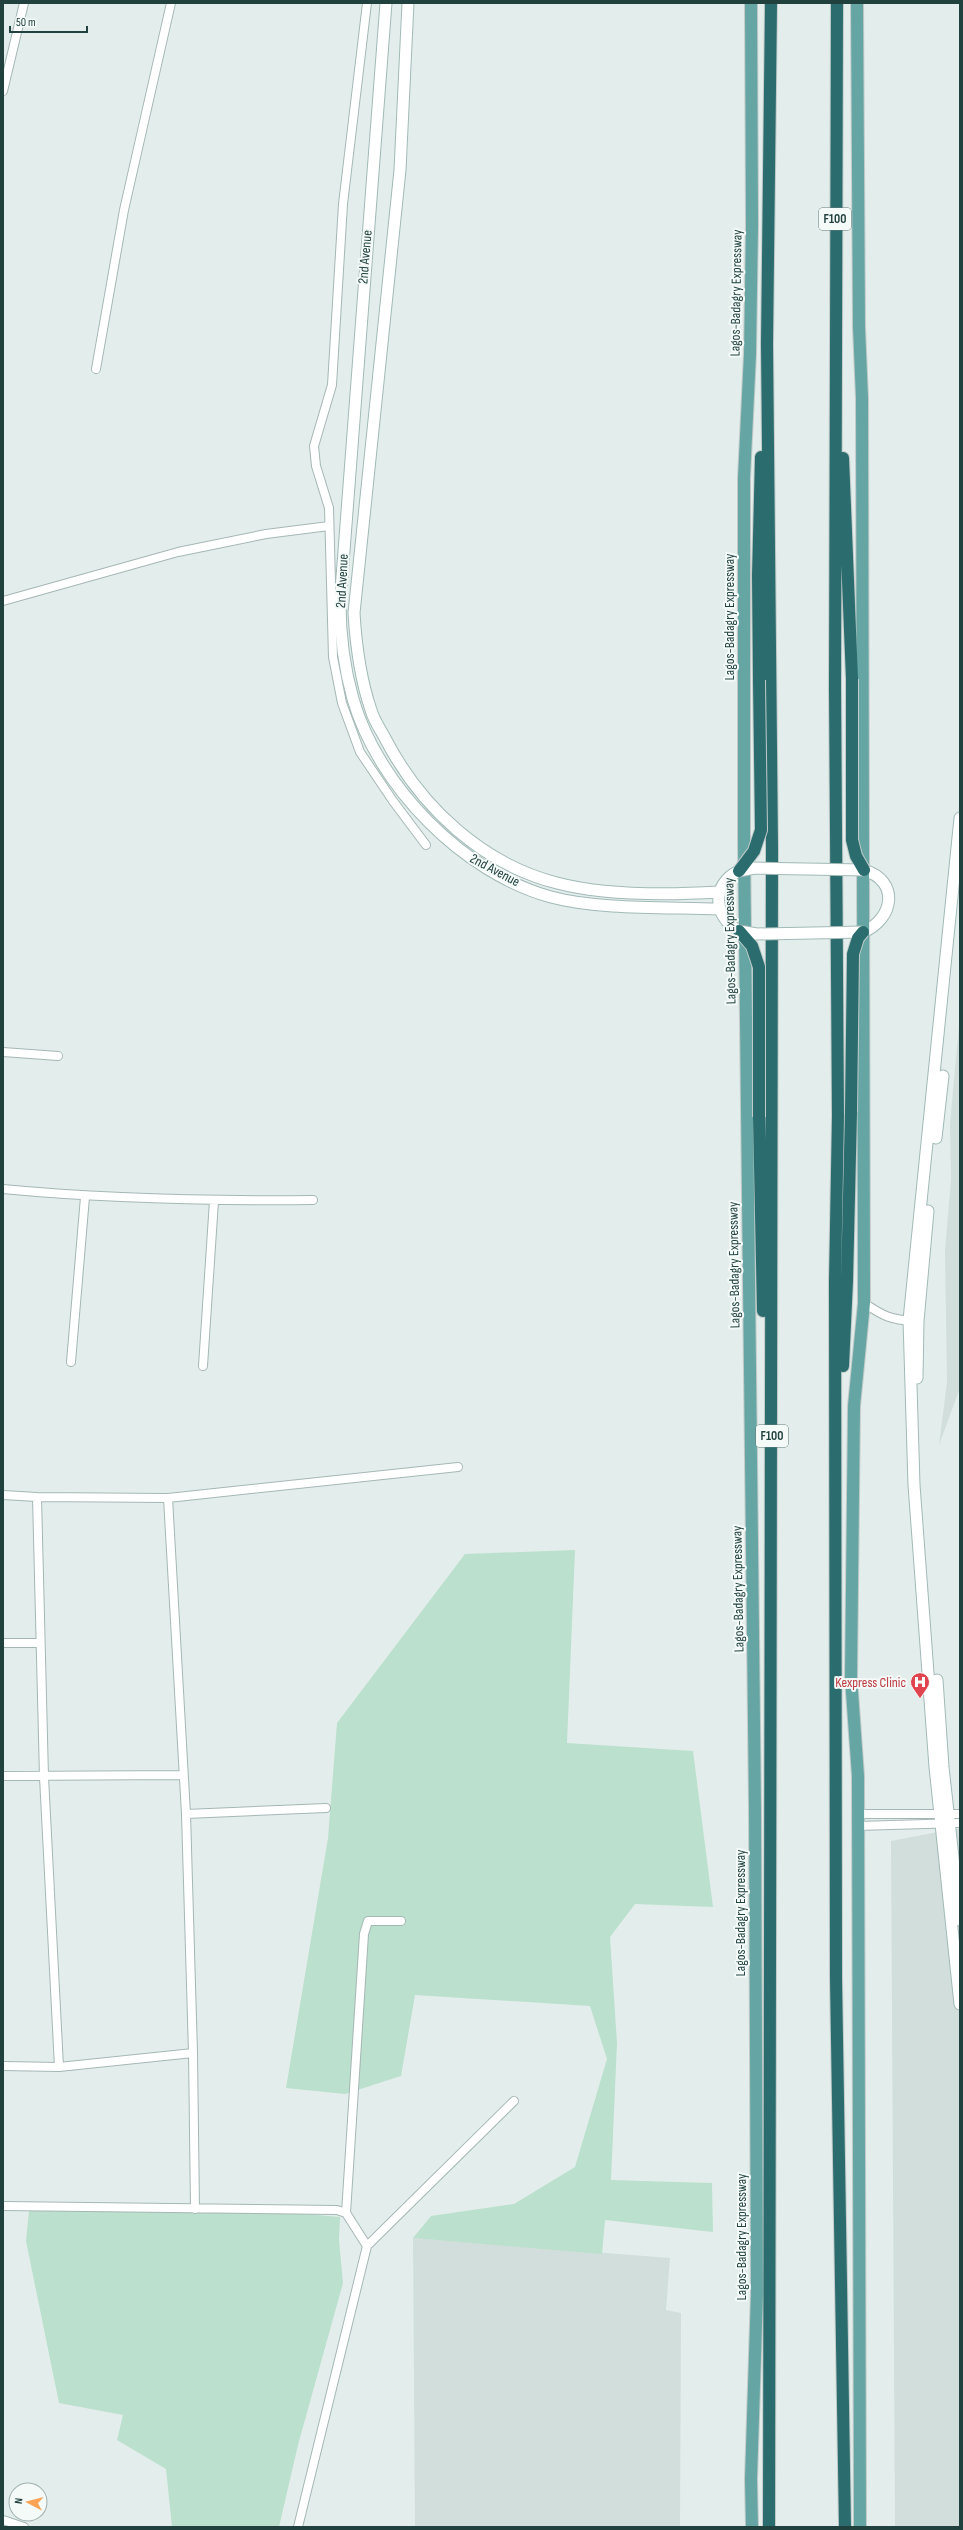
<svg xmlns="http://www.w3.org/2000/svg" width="963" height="2530" viewBox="0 0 963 2530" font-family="'Sofia Sans Condensed',sans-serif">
<rect width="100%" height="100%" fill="#e3eeec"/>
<!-- built -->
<path fill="#d1dedb" d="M960,1016V1388L939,1445L947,1382L945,1251L951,1179L950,1123Z
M954,1829H960V2527H895L891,1841Z
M413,2238L670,2258L666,2310L681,2313L680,2527H415Z"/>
<!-- green -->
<path fill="#bbe0cd" d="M575,1550L567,1743L693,1751L713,1907L635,1904L610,1937L617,2043L611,2180L712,2183L713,2232L605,2220L602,2254L413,2238L431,2216L514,2204L575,2167L607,2059L590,2006L415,1995L401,2076L345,2094L286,2088L328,1838L337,1723L465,1554Z
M30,2202L188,2204L340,2217L339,2240L343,2283L298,2445L279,2527H172L166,2469L117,2440L123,2415L59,2403L26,2241Z"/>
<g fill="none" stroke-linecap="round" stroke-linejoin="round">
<!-- street casing -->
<g stroke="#a5b7b5" stroke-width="10">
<path id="street" d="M367,3L343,204L332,385L314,446L316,466L329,508L333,657L342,703L360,752L393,801L426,845
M3,91L24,3
M96,369L124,210L171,3
M3,601L178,552L266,534L329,526
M3,1052L58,1056
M3,1189C107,1199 209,1201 313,1200
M864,1303C883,1316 891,1320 914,1321
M71,1362L85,1197
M203,1366L214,1201
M3,1495L37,1497L168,1498L458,1467
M37,1497L44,1777L59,2067
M168,1498L186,1814L193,2053L195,2209
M3,1643H40
M3,1776L183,1775
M186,1814L326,1808
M858,1814H960
M857,1826L960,1823
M3,2066L59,2067L193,2053
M3,2206L337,2210L346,2213L367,2246L298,2527
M346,2213L364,1934L368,1921H401
M367,2246L514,2101
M3,2520L24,2527"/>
</g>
<!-- secondary casing -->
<g stroke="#a1bab7" stroke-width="13">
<path id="secondary" d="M386,3L340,603C340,636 344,667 353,699C378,786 463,873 551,897C599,910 668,907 719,909
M408,3L400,170L354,613C356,646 360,678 371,710C374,721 381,730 386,740C421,807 482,864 557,883C606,896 668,895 719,892
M960,818L909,1320L914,1485L935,1767L960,2004
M739,871C711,884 713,917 739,931
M863,932C894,919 900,881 864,870
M936,1138L943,1076
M917,1378L918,1321L928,1211
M937,1680L943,1767L960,1920"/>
</g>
<!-- primary casing -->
<g stroke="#c1cac9" stroke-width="14">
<path id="primary" d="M751,3L752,225L750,354L744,478V843L755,1809L757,2293L751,2479L752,2527
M857,3L859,327L862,398L864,1303L854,1406L851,1678L858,1776L860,2527"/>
</g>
<!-- highway casing -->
<g stroke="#c1cac9" stroke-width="14">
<path id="highway" d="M837,3L835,688L838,1116L835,1281L836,1978L845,2527
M843,458L852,679
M759,680L758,576L761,457
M759,1117L763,1311
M843,1366L847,1281L851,1112
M769,2527L772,848L767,344L771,3"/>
</g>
<!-- street -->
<use href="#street" stroke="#fff" stroke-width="8"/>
<!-- secondary -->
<use href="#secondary" stroke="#fff" stroke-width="11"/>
<!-- primary -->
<use href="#primary" stroke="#65a6a4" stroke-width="12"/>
<!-- highway -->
<use href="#highway" stroke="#2b6d6f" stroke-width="12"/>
<!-- secondary-bridge casing -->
<g stroke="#a1bab7" stroke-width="13" stroke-linecap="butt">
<path id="secondary-bridge" d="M739,871L755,868L864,870
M739,931L757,934L863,932"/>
</g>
<!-- highway-bridge casing -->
<g stroke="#c1cac9" stroke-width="14" stroke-linecap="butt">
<path id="highway-bridge" d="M852,679V840L856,856L864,870
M739,871L754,851L761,830L759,680
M739,931L752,946L759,967V1117
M851,1112L853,954L858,938L863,932"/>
</g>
<!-- secondary-bridge -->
<use href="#secondary-bridge" stroke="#fff" stroke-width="11"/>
<!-- highway-bridge -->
<use href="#highway-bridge" stroke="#2b6d6f" stroke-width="12"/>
</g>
<!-- icons -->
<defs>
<g id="hospital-pin" transform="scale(1)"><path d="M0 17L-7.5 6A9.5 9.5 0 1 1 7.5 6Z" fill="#e0444e" stroke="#f4faf8"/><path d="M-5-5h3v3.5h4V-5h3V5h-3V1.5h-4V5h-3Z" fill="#fff"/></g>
</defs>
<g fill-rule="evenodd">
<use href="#hospital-pin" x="920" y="1682"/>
</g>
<g text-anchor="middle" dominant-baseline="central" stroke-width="4" stroke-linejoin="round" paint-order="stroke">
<!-- shield labels -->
<g fill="#f4faf8" stroke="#607876" stroke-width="1">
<rect x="819" y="208" width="32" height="22" rx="3"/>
<rect x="756" y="1425" width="32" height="22" rx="3"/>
</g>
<g font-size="13" font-weight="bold" fill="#21413f">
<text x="835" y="219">F100</text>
<text x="772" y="1436">F100</text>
</g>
<!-- street labels -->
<g font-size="14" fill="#21413f" stroke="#f4faf8">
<text transform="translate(365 257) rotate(-85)">2nd Avenue</text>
<text transform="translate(736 293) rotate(-89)">Lagos-Badagry Expressway</text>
<text transform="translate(342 581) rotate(-87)">2nd Avenue</text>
<text transform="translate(729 617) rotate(-90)">Lagos-Badagry Expressway</text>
<text transform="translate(495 870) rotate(28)">2nd Avenue</text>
<text transform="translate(730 941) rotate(-91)">Lagos-Badagry Expressway</text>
<text transform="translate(734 1265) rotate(-91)">Lagos-Badagry Expressway</text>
<text transform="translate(738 1589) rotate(-91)">Lagos-Badagry Expressway</text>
<text transform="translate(740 1913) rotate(-90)">Lagos-Badagry Expressway</text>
<text transform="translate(741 2237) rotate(-90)">Lagos-Badagry Expressway</text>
</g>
<!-- health labels -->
<g font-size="14" fill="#be3a42" stroke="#f4faf8" text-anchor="end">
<text x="906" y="1682">Kexpress Clinic</text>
</g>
</g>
<!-- border -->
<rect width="963" height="2530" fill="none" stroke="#21413f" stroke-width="8"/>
<!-- north arrow -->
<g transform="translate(28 2502) rotate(277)"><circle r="19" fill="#f4faf8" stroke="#a0b0ae"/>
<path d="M0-3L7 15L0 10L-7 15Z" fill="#faa355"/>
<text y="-6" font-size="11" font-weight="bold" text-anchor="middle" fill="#21413f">N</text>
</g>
<!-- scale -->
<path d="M10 26v6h77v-6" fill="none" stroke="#21413f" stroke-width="2"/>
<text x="16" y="26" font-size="12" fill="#21413f" stroke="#f4faf8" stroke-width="3" paint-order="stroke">50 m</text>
</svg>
